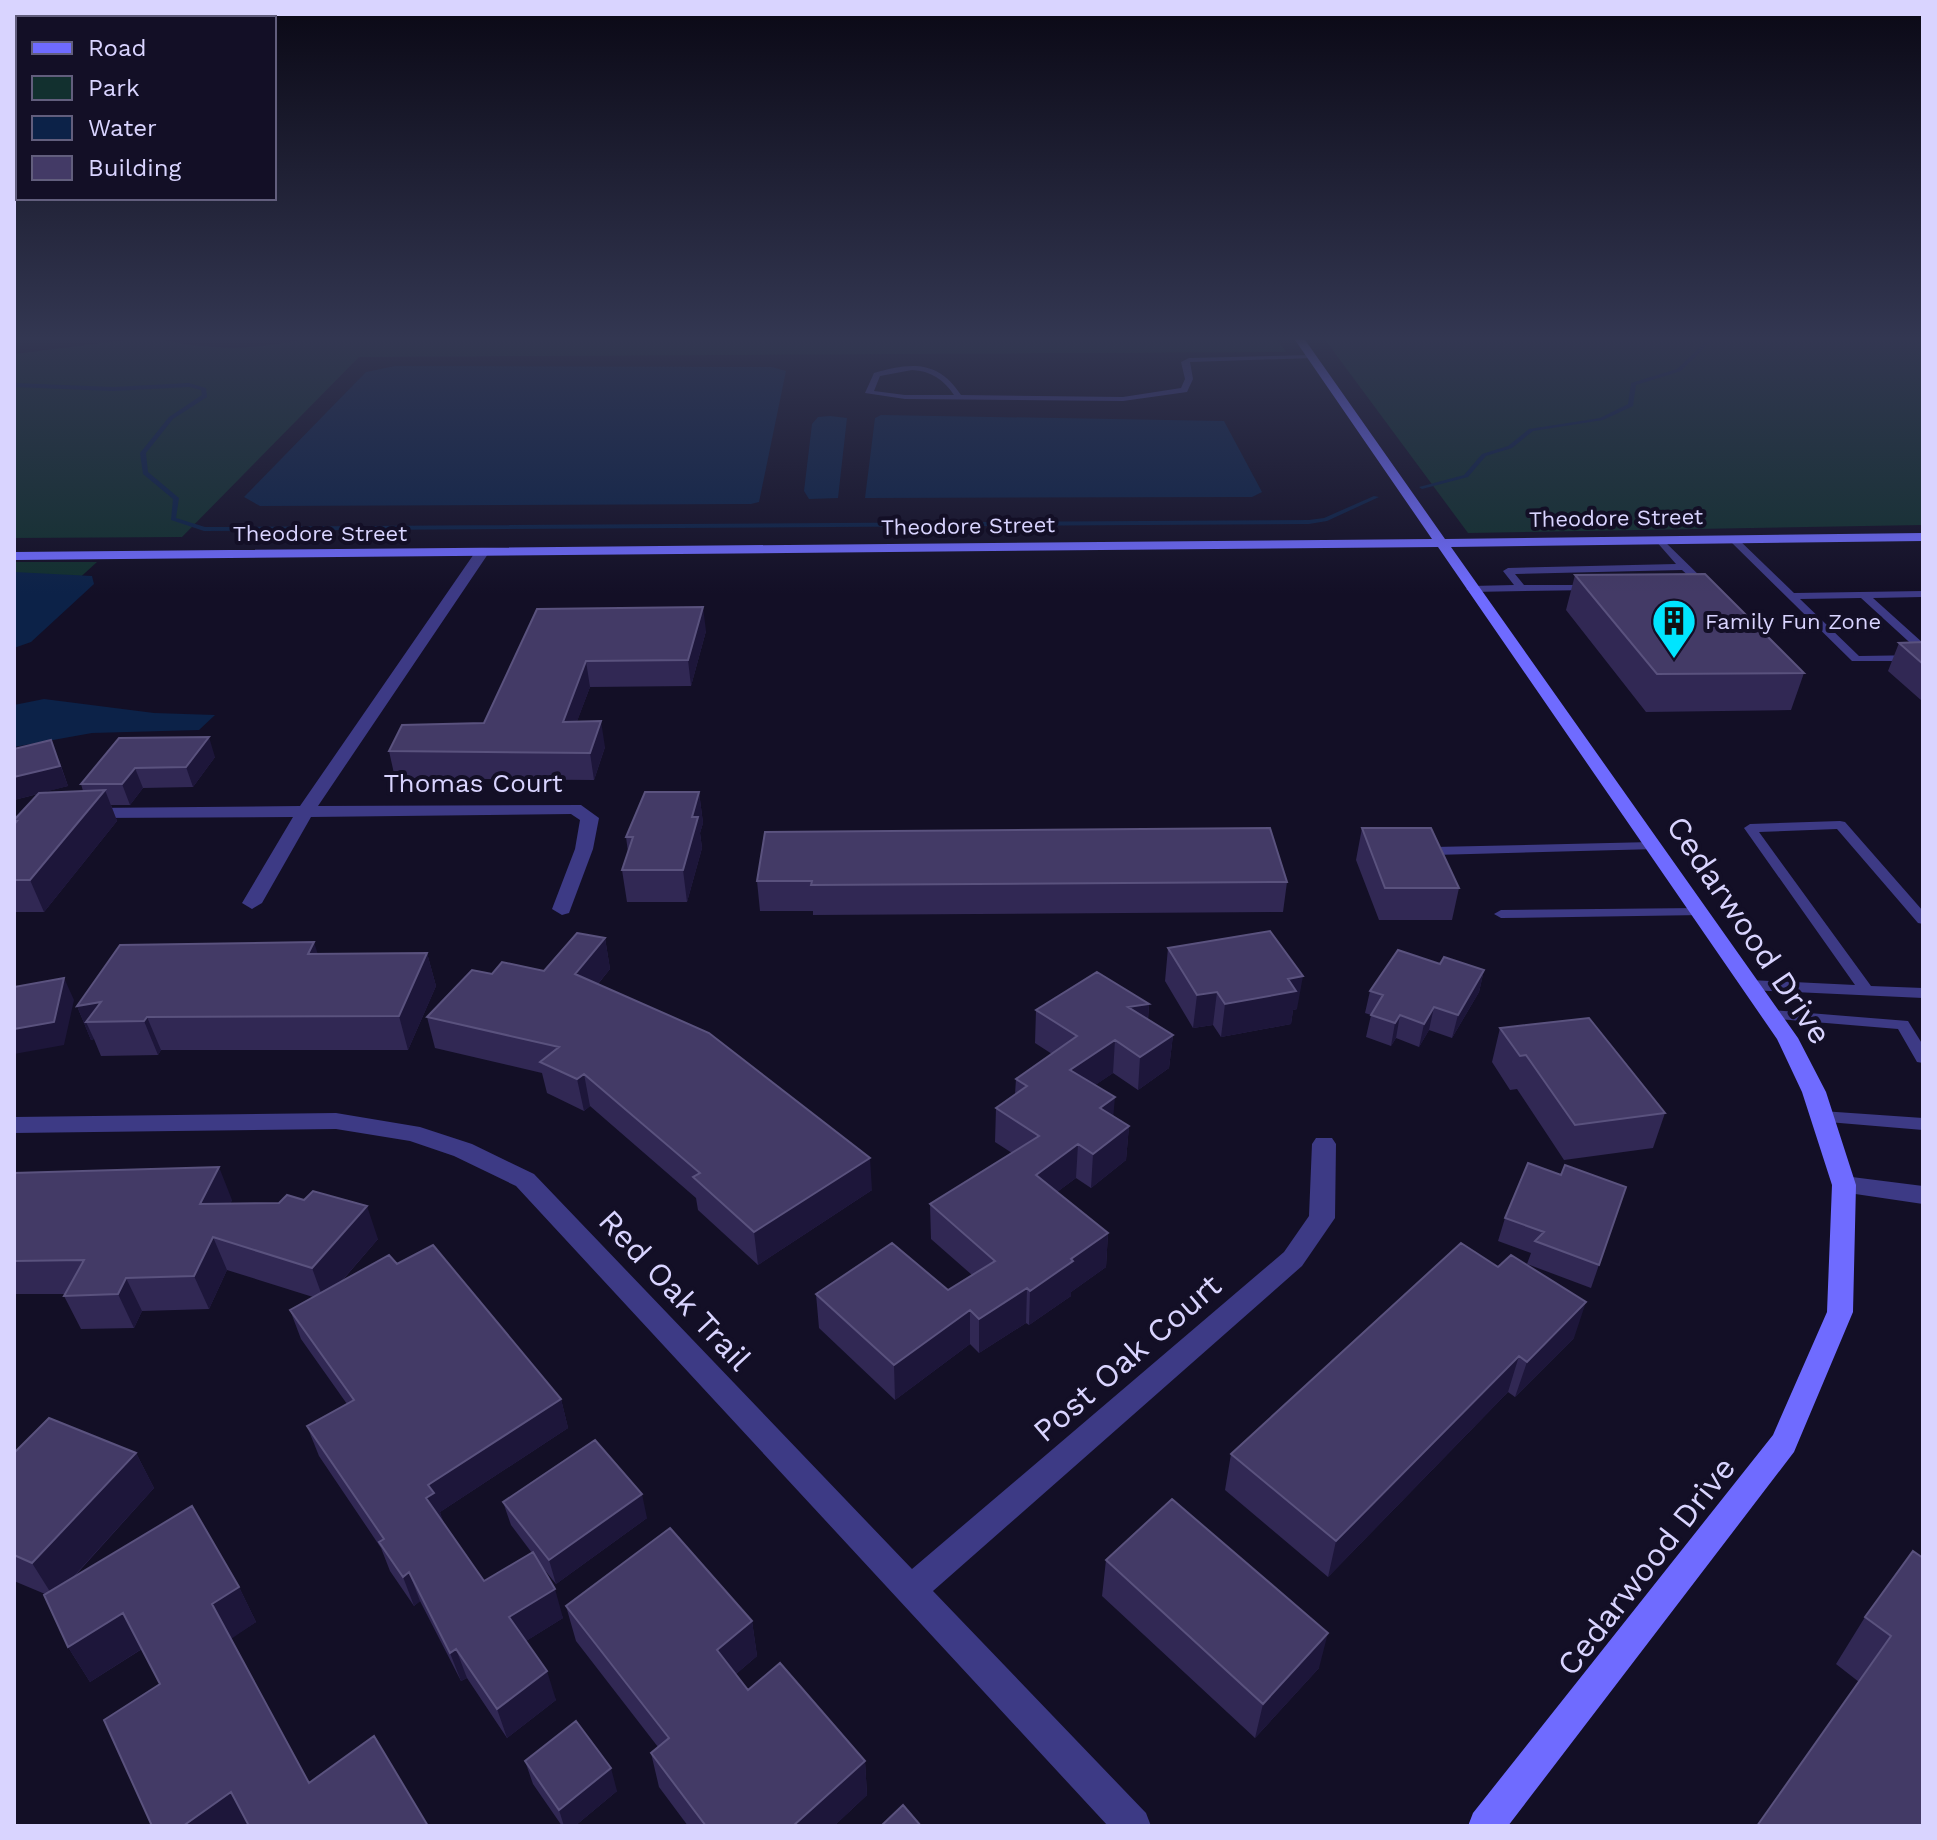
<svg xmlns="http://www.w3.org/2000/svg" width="1937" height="1840" viewBox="0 0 1937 1840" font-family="'Work Sans',sans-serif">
<rect width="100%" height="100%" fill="#130f26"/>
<!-- green -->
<path fill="#12302f" d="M151,337C205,351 258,351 312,337H1276L1286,352L359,357L182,537L14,538V354Z
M1323,337H1923V525L1468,533Z
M14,562H97L14,638Z"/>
<!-- water -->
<path fill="#0c2248" d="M395,366L772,367L786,371L759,502L751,504L260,506L244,497L366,372Z
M881,415L1224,421L1262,492L1252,497L865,498L875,418Z
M830,416L847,418L838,498L809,499L804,491L812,424L818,417Z
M14,572L92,576L94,584L31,642L14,648Z
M44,699L154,713L215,715L199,730L92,733L14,747V705Z"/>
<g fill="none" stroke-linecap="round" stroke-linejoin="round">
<!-- stream -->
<path fill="#0c2248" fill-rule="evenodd" d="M1711,337H1715L1681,371L1636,385L1633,406L1603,420L1533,431L1512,448L1486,456L1468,477L1422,489L1419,487L1464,475L1482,454L1508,446L1529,429L1600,418L1628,404L1631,383L1677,369Z
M14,383L113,387L189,383L206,388L207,397L173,419L146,453L148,472L179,498L176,518L205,527L1309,520L1324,518L1374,496L1379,497L1327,521L1309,524L204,531L171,520L173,499L143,474L140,453L169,417L202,395L201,390L189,387L113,391L14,387Z"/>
<!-- lane -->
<path fill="#3d3a85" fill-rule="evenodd" d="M1311,355L1313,358L1190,362L1193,379L1187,392L1123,401L905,399L865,393L874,373C910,362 939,360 961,395L1123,397L1181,388L1185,379L1181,362L1189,358ZM912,370C931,371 943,379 954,395H905L874,391L880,376Z
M1660,537L1706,582V586H1700L1682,570L1515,574L1524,585H1594L1596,587L1591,590L1471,592L1466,589L1471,586L1514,585L1503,571L1508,568L1676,564L1655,540Z
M1730,537H1736L1794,593L1923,591V597L1873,598L1923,643V652L1919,651L1861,598L1800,599L1859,656L1923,655V661H1852L1730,541Z
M1840,821L1845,822L1923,911V924L1918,923L1837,829L1759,832L1871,986L1923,988V998L1750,990L1743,985L1750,980L1855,985L1744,828L1750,824Z
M1652,842L1657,843L1659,846L1657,849L1434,855L1427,851L1434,847Z
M1698,908L1705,912L1703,915L1501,918L1494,914L1501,910Z
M1771,1010L1908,1021L1923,1045V1063L1917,1062L1898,1029L1766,1018L1763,1015Z
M1822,1111L1923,1118V1130L1816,1121L1814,1117L1816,1113Z"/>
<!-- street -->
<path fill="#3d3a85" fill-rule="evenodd" d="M481,550L488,554L318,806L581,805L599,818L593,849L569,913L562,915L552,909L575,849L580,820L571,814L311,817L262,903L252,909L242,903L293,817L89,818L80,813L89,808L300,806L476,551Z
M336,1113L420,1127L472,1144L534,1174L912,1569L1284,1252L1309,1216L1312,1144L1316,1138H1332L1336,1144L1335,1218L1302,1266L933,1591L1146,1813L1151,1826H1108L516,1186L454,1156L410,1141L336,1129L14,1133V1117Z
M1844,1176L1923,1186V1204L1835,1191L1832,1185L1835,1179Z"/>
<!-- secondary -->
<path fill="#6f6bff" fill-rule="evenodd" d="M1293,337H1303L1445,539L1923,533V541L1451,547L1798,1038L1826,1092L1856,1185L1853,1312L1794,1452L1508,1826H1468L1473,1813L1773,1435L1827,1312L1832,1185L1802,1092L1777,1039L1438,547L14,560V552L1432,539Z"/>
</g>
<!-- wall -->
<path fill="#312854" d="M1575,575L1804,673L1791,710L1646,712L1566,610Z
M537,609L706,631L691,686L590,687L577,721L605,747L594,780L395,778L389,751L484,723Z
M1923,642V701H1922L1888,671L1899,643Z
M119,738L215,757L193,787L143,788L130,805H111L117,821L44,912H14V820L38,794L14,800V749L59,760L68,786L43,792L83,791L81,784Z
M699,792L703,823L700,833L702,848L687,902H627L622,870L628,852L626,837Z
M1362,828L1459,888L1452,920H1379L1356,860Z
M757,881L1287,882L1283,912L813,915V911H760Z
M605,938L610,969L598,984L872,1190L758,1265L698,1210L696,1198L590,1106L584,1111L547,1093L542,1073L435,1048L427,1017L492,974L544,971Z
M1168,948L1297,1009L1293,1010L1291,1024L1221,1037L1213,1025L1193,1028L1165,981Z
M427,953L436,986L408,1050H161L158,1055L101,1056L94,1039L91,1040L77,1006L318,954Z
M1440,964L1484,970L1479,992L1452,1038L1429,1030L1419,1047L1396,1038L1391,1046L1366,1037L1371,1015L1365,1013L1370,991Z
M1149,1004L1148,1020L1173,1035L1169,1068L1138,1090L1113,1073L1095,1085L1113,1116L1129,1126L1126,1160L1091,1188L1076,1178L1057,1192L1108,1233L1106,1267L1071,1292V1296L1029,1325L1026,1323L979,1353L970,1344L895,1400L819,1328L816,1294L948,1290L972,1275L931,1239L930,1204L1012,1153L995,1142L996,1108L1015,1094L1016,1079L1052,1054L1035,1043L1036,1010Z
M1500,1028L1665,1113L1653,1148L1564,1160L1517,1089L1510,1090L1492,1062Z
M14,1173L232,1200L230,1204L378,1239L341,1282L397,1264L561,1399L568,1428L440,1512L443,1523L484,1581L532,1553L511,1525L503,1502L647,1518L556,1584L539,1563L563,1618L526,1641L556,1700L507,1738L467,1678L461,1681L420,1601L414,1606L390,1571L381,1548L319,1456L307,1426L347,1404L301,1339L290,1310L313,1297L227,1270L209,1309L142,1311L134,1328L81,1329L64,1296L65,1294H14Z
M1561,1175L1626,1187L1591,1288L1527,1264L1531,1253L1498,1241L1505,1218Z
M1574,1338L1515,1397L1508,1392L1328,1577L1225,1490L1231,1454Z
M14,1453H136L154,1488L73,1578L239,1587L256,1622L231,1638L309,1783L428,1826H152L160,1684L142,1649L90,1682L68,1647L45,1594L14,1581Z
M1923,1558V1826L1859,1682L1836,1664L1865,1617Z
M1106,1560L1319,1668L1255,1738L1102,1596Z
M566,1606L752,1621L757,1656L736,1674L748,1690L865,1761L867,1795L834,1826H688L659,1787L651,1753L658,1747L576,1641Z
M525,1761L617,1791L575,1826H562L533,1784Z"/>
<!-- shaded-wall -->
<path fill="#1d163a" d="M38,337H71L40,341Z
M703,607L706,631L691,686L688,660Z
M586,661L590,687L567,748L563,722Z
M601,721L605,747L594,780L590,753Z
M209,737L215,757L193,787L186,767Z
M51,740L68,786L14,800V777Z
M135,768L143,788L130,805L122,784Z
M105,790L117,821L44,912L30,880Z
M699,792L703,823L700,833L702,848L687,902L683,870L692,817Z
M605,938L610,969L581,1004L575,974Z
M314,942L324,974L308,954Z
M427,953L436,986L408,1050L399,1016Z
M1484,970L1479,992L1452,1038L1458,1015Z
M1303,976L1297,1009L1293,1010L1291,1024L1221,1037L1225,1004L1288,979Z
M64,978L74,1000L64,1045L14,1054V1029Z
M1217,992L1213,1025L1193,1028L1197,995Z
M101,1002L86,1022L94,1039L91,1040L77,1006Z
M1149,1004L1146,1036L1128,1007Z
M1434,1007L1429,1030L1419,1047L1424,1024Z
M1400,1015L1396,1038L1391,1046L1395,1023Z
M147,1017L161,1050L158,1055L144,1021Z
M1173,1035L1169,1068L1138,1090L1140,1057Z
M1115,1040L1113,1073L1069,1103L1070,1070Z
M584,1074L590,1106L584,1111L577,1079Z
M1115,1097L1112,1131L1100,1108Z
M1129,1126L1126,1160L1091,1188L1093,1154Z
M1078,1144L1076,1178L1034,1209L1036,1175Z
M870,1158L872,1190L758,1265L754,1232Z
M219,1167L232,1200L214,1237L200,1204Z
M367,1206L378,1239L324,1301L312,1268Z
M1108,1233L1106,1267L1071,1292V1296L1029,1325L1030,1291L1071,1259Z
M213,1237L227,1270L209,1309L194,1276Z
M126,1278L142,1311L134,1328L118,1294Z
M1027,1288L1026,1323L979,1353V1319Z
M1586,1302L1574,1338L1515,1397L1527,1362Z
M970,1310V1344L895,1400L894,1365Z
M1519,1356L1508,1392L1328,1577L1336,1541Z
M561,1399L568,1428L440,1512L444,1523L436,1528L426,1498L428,1485Z
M136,1453L154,1488L54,1598L32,1563Z
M642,1494L647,1518L556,1584L549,1560Z
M409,1572L420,1601L414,1606L403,1577Z
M239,1587L256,1622L231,1639L212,1604Z
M555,1589L563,1618L518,1646L509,1617Z
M123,1613L143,1648L90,1682L68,1647Z
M752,1621L757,1656L723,1685L717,1650Z
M1328,1633L1319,1668L1255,1738L1263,1704Z
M456,1649L467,1678L461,1681L450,1653Z
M547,1671L556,1700L507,1738L497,1709Z
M865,1761L867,1795L834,1826H793Z
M611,1768L617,1791L575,1826H564L559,1810Z
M231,1792L251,1826H183Z"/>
<!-- building -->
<path fill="#433a66" stroke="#5a527e" stroke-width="2" d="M1705,574L1804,673L1657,674L1575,575Z
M703,607L688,660L586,661L563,722L601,721L590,753L389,751L402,725L484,723L537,609Z
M1923,642V664L1899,643Z
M209,737L186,767L135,768L122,784H81L119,738Z
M51,740L60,766L14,777V749Z
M105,790L30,880H14V825L17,821H14V820L39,793Z
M645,792H699L692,817H698L683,870H622L633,837H626Z
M1270,828L1287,882L811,885L812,881H757L765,832Z
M1362,828H1431L1459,888H1385Z
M1270,931L1303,976L1288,979L1296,991L1225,1004L1217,992L1197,995L1168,948Z
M577,933L605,938L575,974L709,1033L870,1158L754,1232L693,1177L700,1173L584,1074L577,1079L540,1062L559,1047L427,1017L472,970L492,974L502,962L544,971Z
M314,942L308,954L427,953L399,1016L147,1017L144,1021L86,1022L101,1002L77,1006L120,945Z
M1398,950L1440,964L1444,957L1484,970L1458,1015L1434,1007L1424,1024L1400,1015L1395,1023L1371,1015L1383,995L1370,991Z
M1097,972L1149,1004L1128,1007L1173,1035L1140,1057L1115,1040L1070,1070L1115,1097L1100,1108L1129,1126L1093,1154L1078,1144L1036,1175L1108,1233L1071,1259L1073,1261L1030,1291L1027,1288L979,1319L970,1310L894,1365L816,1294L892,1243L948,1290L995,1261L930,1204L1039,1136L996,1108L1027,1086L1016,1079L1077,1036L1036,1010Z
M64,978L54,1022L14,1029V987Z
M1589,1018L1665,1113L1575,1125L1526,1055L1520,1056L1500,1028Z
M1528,1163L1561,1175L1565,1165L1626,1187L1599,1265L1535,1241L1544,1232L1505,1218Z
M219,1167L200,1204L279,1203L287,1195L304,1200L313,1191L367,1206L312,1268L213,1237L194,1276L126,1278L118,1294L64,1296L84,1260L14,1261V1173Z
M1461,1243L1498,1267L1511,1255L1586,1302L1527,1362L1519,1356L1336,1541L1231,1454Z
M433,1245L561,1399L428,1485L434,1493L426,1498L484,1581L533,1552L555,1589L509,1617L547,1671L497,1709L456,1649L450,1653L409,1572L403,1577L379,1542L384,1539L307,1426L354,1400L290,1310L389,1255L397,1264Z
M49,1418L136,1453L32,1563L14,1555V1453Z
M595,1440L642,1494L549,1560L503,1502Z
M1172,1499L1328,1633L1263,1704L1106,1560Z
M192,1506L239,1587L212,1604L309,1783L374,1736L428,1826H249L231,1792L183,1826H152L104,1720L160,1684L123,1613L68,1647L44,1595Z
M670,1528L752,1621L717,1650L748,1690L780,1663L865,1761L793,1826H706L651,1753L669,1738L566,1606Z
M1913,1551L1923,1558V1826H1757L1891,1636L1865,1617Z
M576,1721L611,1768L559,1810L525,1761Z
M903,1805L921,1826H881Z"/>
<!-- sky -->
<linearGradient id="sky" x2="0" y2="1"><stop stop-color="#0a0815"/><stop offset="0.57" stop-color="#333752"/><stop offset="1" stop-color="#333752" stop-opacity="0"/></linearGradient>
<rect width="1937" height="594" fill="url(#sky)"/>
<!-- icons -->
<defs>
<g id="building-pin" transform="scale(2.3)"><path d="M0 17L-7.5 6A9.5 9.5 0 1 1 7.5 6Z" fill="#00e5ff" stroke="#130f26"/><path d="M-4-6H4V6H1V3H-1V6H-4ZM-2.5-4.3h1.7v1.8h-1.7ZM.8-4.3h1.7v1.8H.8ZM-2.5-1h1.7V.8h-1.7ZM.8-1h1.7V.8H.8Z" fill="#111"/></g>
</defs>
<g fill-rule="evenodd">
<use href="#building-pin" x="1674" y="621"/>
</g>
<g text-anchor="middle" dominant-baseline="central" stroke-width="8" stroke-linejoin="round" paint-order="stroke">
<!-- far-street labels -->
<g font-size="22" fill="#d9d4ff" stroke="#130f26">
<text transform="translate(1616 518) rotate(-1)">Theodore Street</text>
<text transform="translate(968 526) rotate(-1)">Theodore Street</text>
<text x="320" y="533">Theodore Street</text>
</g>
<!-- far-poi labels -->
<g font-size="22" fill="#d9d4ff" stroke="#130f26" text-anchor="start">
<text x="1705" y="621">Family Fun Zone</text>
</g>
<!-- street labels -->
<g font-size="26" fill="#d9d4ff" stroke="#130f26">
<text x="473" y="783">Thomas Court</text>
</g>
<!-- near-street labels -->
<g font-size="32" fill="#d9d4ff" stroke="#130f26">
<text transform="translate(1749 930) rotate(56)">Cedarwood Drive</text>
<text transform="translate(675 1290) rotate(47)">Red Oak Trail</text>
<text transform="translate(1127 1358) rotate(-41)">Post Oak Court</text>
<text transform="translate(1646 1566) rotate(-52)">Cedarwood Drive</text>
</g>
</g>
<!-- border -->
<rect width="1937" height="1840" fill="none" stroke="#d9d4ff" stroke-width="32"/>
<!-- legend -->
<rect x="16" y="16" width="260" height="184" fill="#130f26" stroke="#625e7d" stroke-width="2"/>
<rect x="32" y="42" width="40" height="12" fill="#6f6bff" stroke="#625e7d" stroke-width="2"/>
<text x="88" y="56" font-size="24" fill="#d9d4ff">Road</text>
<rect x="32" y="76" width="40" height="24" fill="#12302f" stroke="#625e7d" stroke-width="2"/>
<text x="88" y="96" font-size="24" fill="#d9d4ff">Park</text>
<rect x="32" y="116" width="40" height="24" fill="#0c2248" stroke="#625e7d" stroke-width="2"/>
<text x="88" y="136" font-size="24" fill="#d9d4ff">Water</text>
<rect x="32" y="156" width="40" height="24" fill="#433a66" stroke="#625e7d" stroke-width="2"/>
<text x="88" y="176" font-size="24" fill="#d9d4ff">Building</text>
</svg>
